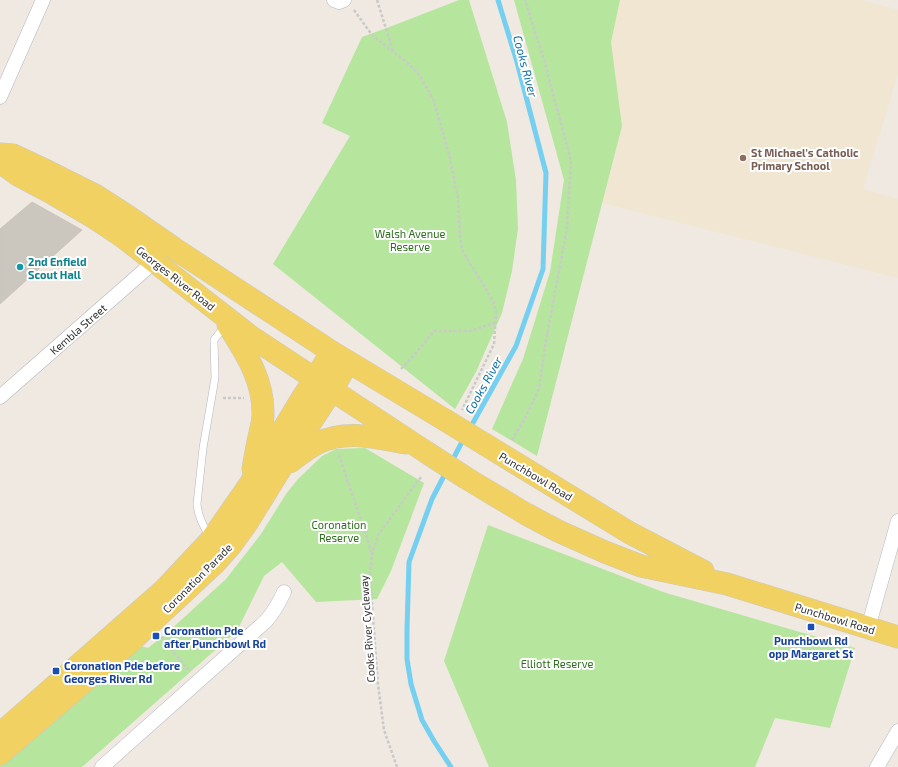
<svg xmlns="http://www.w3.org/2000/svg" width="898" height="767" viewBox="0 0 898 767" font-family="'Exo 2',sans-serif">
<rect width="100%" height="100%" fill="#efe9e1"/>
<!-- education -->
<path fill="#f0e6d1" d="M620,0H862L898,10V74L863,189L898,199V278L602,203L622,126L611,42Z"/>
<!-- green -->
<path fill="#b6e59e" d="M459,0H469L507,122L516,180L518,229L512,271L502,313L476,372L455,409L273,264L350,136L322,123L362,37L392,26Z
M514,0H620L611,42L622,126L537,456L492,429L523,359L550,272L564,180Z
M365,448L424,483L391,571L377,599L316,602L282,562L264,576L237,631L82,767H0V764L141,646L148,648L167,633L226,579L261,534L286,494L298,479L322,456L336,449Z
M488,525L663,592L855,648L830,728L775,718L755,767H489L444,661Z"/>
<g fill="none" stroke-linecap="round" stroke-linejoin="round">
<!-- stream -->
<path stroke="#75cff0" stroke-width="5" d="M469,430L516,346L543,269L546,173L517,62L498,0
M451,463L464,438
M446,472L432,499L409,562L407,629V659L411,684L422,720L434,741L451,767"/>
</g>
<!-- building -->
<path fill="#cbc7bf" stroke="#cbc5ba" d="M32,202L82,230L0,304V229Z"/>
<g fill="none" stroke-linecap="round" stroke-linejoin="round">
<!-- lane casing -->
<g stroke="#b4b7c1" stroke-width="8">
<path id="lane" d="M209,536C203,525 198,516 197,504L203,448L215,378L214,340L225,326"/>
</g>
<!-- street casing -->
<g stroke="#b4b7c1" stroke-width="15">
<path id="street" d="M334,0L339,2L344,0
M0,97L43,0
M0,397L155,261
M868,628L898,521
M102,767L266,621C274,612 279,603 284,592
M877,767L898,731"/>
</g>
<!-- primary casing -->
<g stroke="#c9c9c9" stroke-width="23">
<path id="primary" d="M0,154L13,155L47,171L95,195L129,217L175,249L332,352L445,420
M0,162L18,175L50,192L93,217L123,237L250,336L426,452
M228,325C246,353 264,381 263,415C263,421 261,427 260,433C257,445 255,457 253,469
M486,445L630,533L703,571
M290,462C299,455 308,448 318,443C347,429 377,438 406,443
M466,478L526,514L558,531L605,552L641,566L727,584L898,637
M0,734L164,590L211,540L250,484L301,400L332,352
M0,754L127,645L215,563L231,545L247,523L281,468L332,390L348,362"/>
</g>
<!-- path -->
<path stroke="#c9c9c9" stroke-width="2.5" stroke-dasharray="3 2" stroke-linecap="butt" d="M377,0L393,51
M354,10L372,35L405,61L418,73L433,99L449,154L458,198L460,239L463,252L472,267L485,287L494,304L496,312L494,344L462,410
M401,369L421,347L434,331H470L495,323
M223,398H244
M512,440L523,422L539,389L546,341L567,228L571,161L545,63L525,0
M339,455L361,520L372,554
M161,637L189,670
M397,767L384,730L378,685L370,576L372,555L378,535L421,477"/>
<!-- lane -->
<use href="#lane" stroke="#fff" stroke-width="7"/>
<!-- street -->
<use href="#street" stroke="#fff" stroke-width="14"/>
<!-- primary -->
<use href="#primary" stroke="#f2d163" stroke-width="22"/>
<!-- primary-bridge casing -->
<g stroke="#c9c9c9" stroke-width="23" stroke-linecap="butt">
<path id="primary-bridge" d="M445,420L486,445
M426,452L466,478"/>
</g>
<!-- primary-bridge -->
<use href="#primary-bridge" stroke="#f2d163" stroke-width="22"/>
</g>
<!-- markers -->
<circle fill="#8d6e63" stroke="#fff" stroke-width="1.5" cx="743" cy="158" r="4"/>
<circle fill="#0f9aa8" stroke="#fff" stroke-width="1.5" cx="20" cy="267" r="4"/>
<g fill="#1a4fb4" stroke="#fff" stroke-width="1.5">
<rect x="807" y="623" width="8" height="8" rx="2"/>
<rect x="152" y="632" width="8" height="8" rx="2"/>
<rect x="52" y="667" width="8" height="8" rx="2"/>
</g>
<g text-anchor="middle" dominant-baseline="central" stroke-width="4" stroke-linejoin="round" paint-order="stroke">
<!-- education labels -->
<g font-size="11" font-weight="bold" fill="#785e54" stroke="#fff" text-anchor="start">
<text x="751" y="152">St Michael's Catholic<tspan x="751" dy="13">Primary School</tspan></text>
</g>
<!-- park labels -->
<g font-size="11" fill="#2c6e1b" stroke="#fff">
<text x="410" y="233">Walsh Avenue<tspan x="410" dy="13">Reserve</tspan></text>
<text x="339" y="524">Coronation<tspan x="339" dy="13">Reserve</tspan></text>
<text x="557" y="663">Elliott Reserve</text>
</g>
<!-- culture labels -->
<g font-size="11" font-weight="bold" fill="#0d838f" stroke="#fff" text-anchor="start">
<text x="28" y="261">2nd Enfield<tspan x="28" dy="13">Scout Hall</tspan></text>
</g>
<!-- street labels -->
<g font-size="11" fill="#2e2e2e" stroke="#fff">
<text transform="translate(176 278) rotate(38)">Georges River Road</text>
<text transform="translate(78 329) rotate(-41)">Kembla Street</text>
<text transform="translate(536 476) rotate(31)">Punchbowl Road</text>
<text transform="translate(197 578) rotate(-45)">Coronation Parade</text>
<text transform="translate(835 618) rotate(17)">Punchbowl Road</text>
<text transform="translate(367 629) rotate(-94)">Cooks River Cycleway</text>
</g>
<!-- transit labels -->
<g font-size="11" font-weight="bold" fill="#164399" stroke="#fff" text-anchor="start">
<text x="164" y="630">Coronation Pde<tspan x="164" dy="13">after Punchbowl Rd</tspan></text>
<text x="811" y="640" text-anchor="middle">Punchbowl Rd<tspan x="811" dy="13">opp Margaret St</tspan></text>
<text x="64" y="665">Coronation Pde before<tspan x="64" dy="13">Georges River Rd</tspan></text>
</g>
<!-- water labels -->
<g font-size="12" font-style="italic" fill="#0d6fa3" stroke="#fff">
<text transform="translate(526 66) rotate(75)">Cooks River</text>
<text transform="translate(483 385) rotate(-61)">Cooks River</text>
</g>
</g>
</svg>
